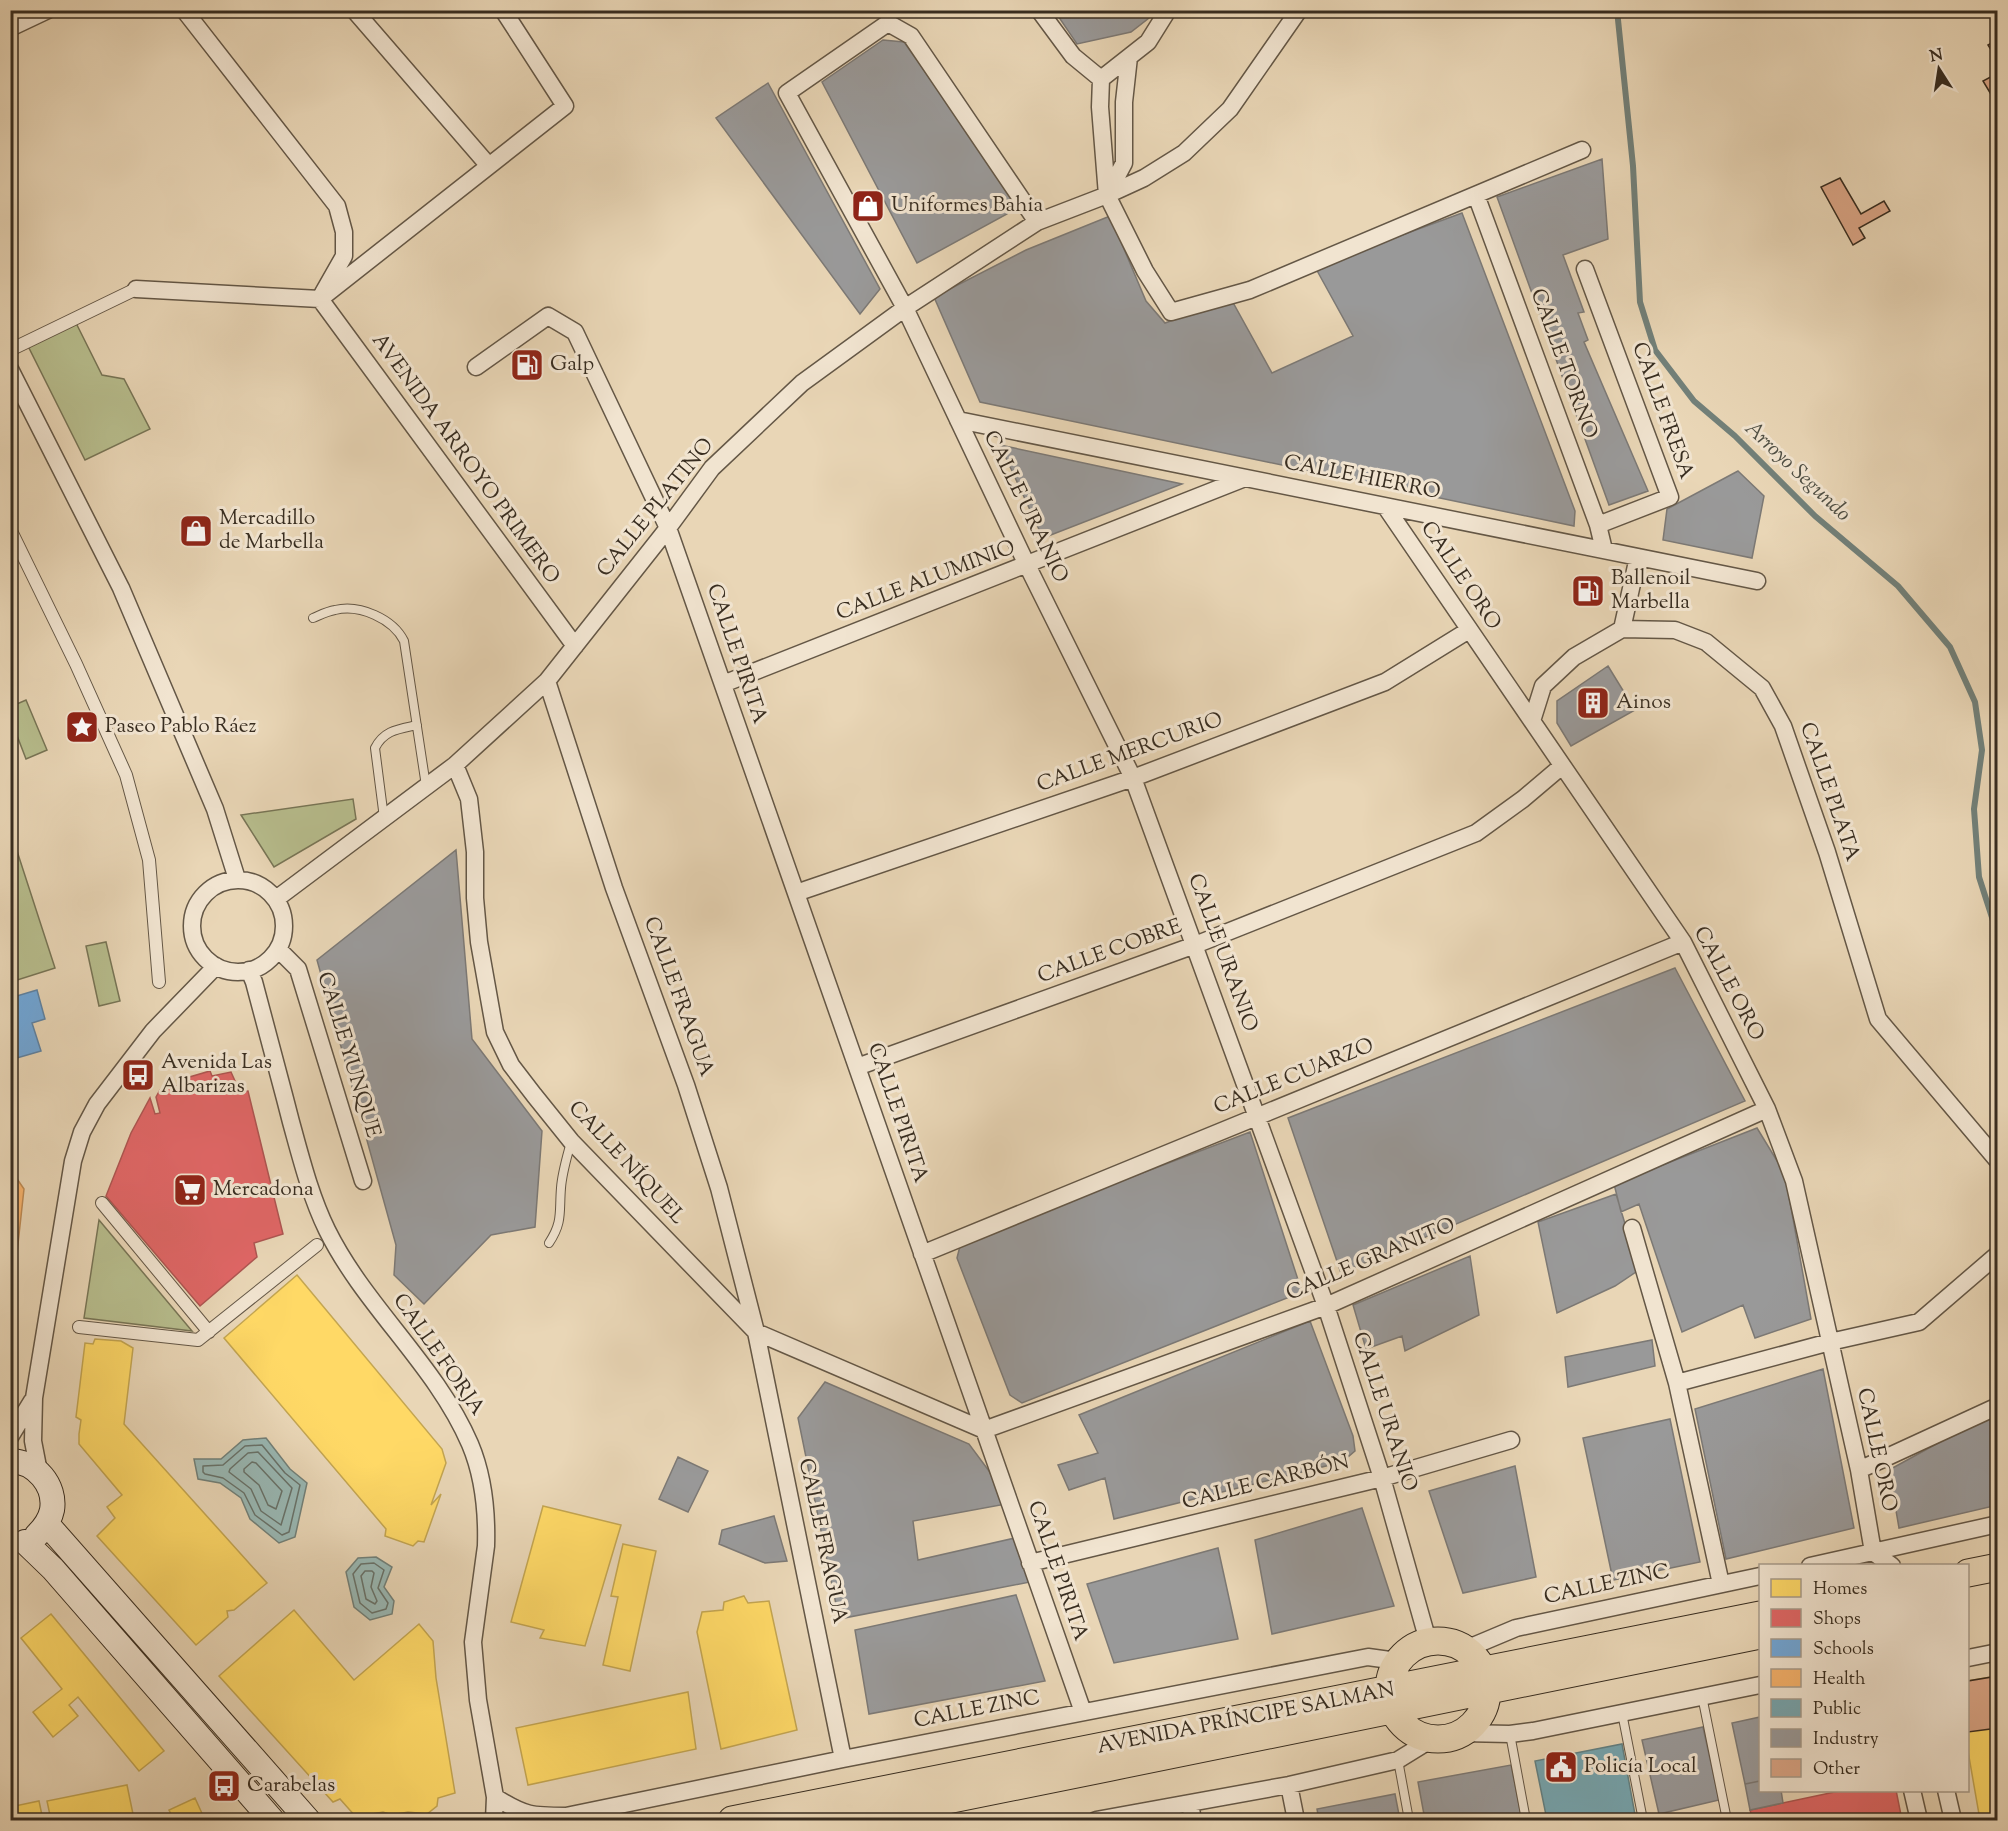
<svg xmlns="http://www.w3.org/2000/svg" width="2008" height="1831" viewBox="0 0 2008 1831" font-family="'Sorts Mill Goudy',serif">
<rect width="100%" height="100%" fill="#e9d6b6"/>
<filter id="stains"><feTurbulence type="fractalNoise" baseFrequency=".00333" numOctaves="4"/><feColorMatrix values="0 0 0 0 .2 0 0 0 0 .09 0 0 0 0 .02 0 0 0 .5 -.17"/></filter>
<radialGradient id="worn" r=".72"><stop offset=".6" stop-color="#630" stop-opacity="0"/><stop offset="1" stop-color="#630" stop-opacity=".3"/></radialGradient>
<!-- green -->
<path fill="#b7bd8d" stroke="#787556" stroke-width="1.5" d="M76,323L102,375L124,379L150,429L85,460L28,346Z
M26,700L47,750L26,759L11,720L10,707Z
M353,799L356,819L274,867L241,815Z
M17,851L55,968L11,982V853Z
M106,942L120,1001L99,1006L86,946Z
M99,1220L192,1331L84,1318Z"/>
<!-- water -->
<path fill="#99b8b4" stroke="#728079" stroke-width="1.5" d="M266,1438L290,1469L307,1483L295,1537L279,1543L250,1519L241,1498L220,1483L198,1479L194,1459H221L243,1440Z
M376,1557L392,1567L384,1587L394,1601L392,1614L370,1620L354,1607L346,1572L358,1558Z"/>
<!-- homes -->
<path fill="#ffd966" stroke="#c3a551" stroke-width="1.5" d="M228,1077L268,1230L202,1247L163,1093L203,1086Z
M297,1275L442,1449L446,1463L431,1505L441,1494L424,1542L418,1541L413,1546L385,1536L386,1529L224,1338Z
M95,1339L121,1341L133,1348L124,1424L267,1583L234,1610L227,1611L228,1617L196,1645L97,1536L115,1518L107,1507L122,1495L79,1444V1434L81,1420L76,1417L85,1343L93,1344Z
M543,1506L621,1525L585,1646L540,1638L544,1630L511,1622Z
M623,1544L656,1551L630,1671L603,1665L618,1597L611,1596Z
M744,1596L748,1603L769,1601L797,1730L721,1749L697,1632L702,1612L723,1610L724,1602Z
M294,1610L354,1680L419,1624L433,1641L436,1678L455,1793L438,1798L437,1806L427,1814L408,1812L392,1815L383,1812L356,1817L340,1799L333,1802L219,1676Z
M51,1614L164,1751L139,1771L78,1697L69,1705L78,1716L53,1737L33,1712L62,1689L21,1638Z
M1998,1676V1820H1980L1968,1751V1681Z
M688,1692L696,1749L528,1785L516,1728Z
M127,1785L133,1814L102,1820H51L47,1801Z
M195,1798L205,1820H174L169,1810Z
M39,1801L43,1820H10V1807Z"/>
<!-- shops -->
<path fill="#e06666" stroke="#ae5551" stroke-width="1.5" d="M210,1071L212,1076L231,1072L240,1092L248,1091L283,1234L254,1243L257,1257L200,1306L106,1196L131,1133L150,1098L155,1114L160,1113L156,1097L160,1090L180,1085L179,1080Z
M1844,1790H1896L1902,1820H1753L1750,1810Z"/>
<!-- schools -->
<path fill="#6fa8dc" stroke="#5e83a4" stroke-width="1.5" d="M37,990L45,1019L32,1023L41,1051L10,1060V998Z"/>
<!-- health -->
<path fill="#f6b26b" stroke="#bd8a54" stroke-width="1.5" d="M10,1165L13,1173L24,1189L10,1317Z"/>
<!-- public -->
<path fill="#76a5af" stroke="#638184" stroke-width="1.5" d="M1622,1744L1636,1820H1547L1535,1761Z"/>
<!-- industry -->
<path fill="#999" stroke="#7c7975" stroke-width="1.5" d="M1054,10H1153L1149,18L1131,32L1077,44Z
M883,40L904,42L1015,199L1007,214L917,263L822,82Z
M768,83L880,289L860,314L716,118Z
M1602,159L1608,239L1563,255L1584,312L1578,313L1588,340L1584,342L1648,491L1609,505L1497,197Z
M1462,213L1575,511L1574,526L980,402L934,297L1026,250L1110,216L1146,301L1165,323L1231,299L1272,373L1353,336L1315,267Z
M1000,445L1182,484L1043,538Z
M1738,471L1764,496L1752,558L1663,540L1667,509Z
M1608,666L1635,710L1571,746L1557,723V701Z
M456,850L472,1039L542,1131L535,1227L491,1235L424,1304L394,1275L396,1245L317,960Z
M1675,968L1745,1101L1341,1273L1288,1118Z
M1757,1128L1785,1174L1811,1319L1755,1338L1743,1305L1682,1332L1639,1204L1621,1212L1614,1184Z
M1250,1132L1302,1292L1022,1403L1010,1395L957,1258L961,1242Z
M1616,1194L1639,1270L1615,1286L1557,1313L1538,1222Z
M1470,1256L1479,1315L1405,1351L1402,1336L1366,1349L1353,1305Z
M1310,1321L1353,1436L1355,1451L1342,1462L1114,1519L1105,1478L1069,1490L1058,1465L1098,1453L1079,1415Z
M1652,1340L1655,1366L1568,1387L1565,1357Z
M1823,1369L1854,1528L1726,1559L1695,1409Z
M825,1382L969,1444L989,1471L1006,1504L913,1521L918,1560L1015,1538L1030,1582L839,1619L798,1418Z
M1998,1410V1505L1899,1528L1889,1470Z
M1670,1419L1700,1562L1613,1580L1583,1438Z
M678,1457L708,1471L688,1512L659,1499Z
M1515,1466L1536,1577L1463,1593L1429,1491Z
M1362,1508L1394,1606L1272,1634L1255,1540Z
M774,1516L787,1561L765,1563L719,1544L722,1530Z
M1218,1548L1238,1639L1114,1663L1087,1584Z
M1016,1595L1045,1681L869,1714L855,1630Z
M1760,1717V1781L1745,1784L1732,1723Z
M1703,1727L1719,1800L1659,1814L1642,1740Z
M1511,1765L1522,1820H1425L1418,1782Z
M1760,1781V1790H1781L1783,1803L1750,1810L1745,1784Z
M1395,1794L1400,1820H1319L1317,1809Z"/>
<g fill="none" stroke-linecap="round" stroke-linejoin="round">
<!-- shore -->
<path stroke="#68726a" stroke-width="1.5" d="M262,1445L285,1473L300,1485L289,1532L282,1535L255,1515L244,1493L223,1478L205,1474L203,1472V1466L223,1465L245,1446Z
M258,1452L292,1488L281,1525L261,1511L251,1489L229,1472L230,1469L248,1453Z
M252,1462L256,1463L282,1491L276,1509L268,1505L259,1485L244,1472V1469Z
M374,1563L384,1570L378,1588L388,1603L386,1609L372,1613L360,1603L353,1574L361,1564Z
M365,1571H372L374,1573L371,1587L377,1601L375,1604L366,1599L361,1576Z"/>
<!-- stream -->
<path stroke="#728079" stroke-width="6" d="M1617,10L1633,166L1640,302L1655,350L1694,401L1735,436L1815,516L1898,586L1950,647L1975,702L1982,750L1974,809L1979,877L1998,936"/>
</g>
<!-- building -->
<path fill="#dba687" stroke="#382d20" stroke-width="1.5" d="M1998,39V61L1988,45Z
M1998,73V106L1983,81Z
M1840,178L1861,214L1884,201L1890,211L1859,228L1865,238L1853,245L1821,187Z
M1998,1676V1728L1968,1732V1681Z"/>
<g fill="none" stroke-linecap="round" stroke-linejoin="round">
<!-- service casing -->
<g stroke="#645746" stroke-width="10">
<path id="service" d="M313,618C320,615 328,611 335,610C360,604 393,619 404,641L426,786
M384,818L375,748C384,730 399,729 417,725
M549,1243C563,1222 559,1212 561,1188C562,1173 567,1157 571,1142
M1702,1696L1727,1820
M1622,1713L1643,1820
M1510,1734L1526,1820
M1398,1760L1409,1820"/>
</g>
<!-- pedestrian casing -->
<g stroke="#645746" stroke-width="14">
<path id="pedestrian" d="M10,350L136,289
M10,529L76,664L126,775L149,860L159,982
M102,1203L209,1332
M79,1327L198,1340L317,1245"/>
</g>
<!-- minor casing -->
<g stroke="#645746" stroke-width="19">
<path id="minor" d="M184,10L337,206L344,232V256L323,293
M354,10L489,166
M1039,10L1073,56L1101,79
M10,28L48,10
M1101,79L1100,107L1107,195L1145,271L1171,312L1250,290L1582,150
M1101,79L1148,42L1168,10
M1107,195L1124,163V102L1129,57
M1476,195L1598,525L1604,550
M1037,222L911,36L888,23L787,93L905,308L1027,565L1133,778L1326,1306L1382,1478L1428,1641
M1585,269L1670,497L1598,525
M136,289L320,299L575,646
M320,299L565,106L503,10
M476,367L548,316L575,332L668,528L1083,1712
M10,369L121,588L215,809L237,879
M958,420L1757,581
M1385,506L1683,942L1767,1109L1794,1181L1859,1470L1873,1552L1892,1566
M1622,629L1638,557
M547,681L614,888L686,1085L719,1188L756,1332L843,1759
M723,684L1245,478
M1532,721L1543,686L1574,657L1622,629L1675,630L1706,642L1762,688L1783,726L1827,852L1878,1019L1998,1161
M455,765L469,799L475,852V898L479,942L495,1032L511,1065L534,1095L571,1141L756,1332L984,1430L1326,1306L1767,1109
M192 926a46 46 0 1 1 92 0a46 46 0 1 1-92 0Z
M796,893L1133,778L1385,682L1469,630
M276,899L455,765L547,681L668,528L712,468L802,383L905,308L1037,222L1107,195L1144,178L1184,153L1230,109L1299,10
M278,949L298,969L363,1181
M249,970L254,982C266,1028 279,1075 291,1122C301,1158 310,1195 327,1230C365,1307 436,1365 470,1444C484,1477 487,1512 486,1546L473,1642L478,1700L495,1797L494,1820
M857,1067L1195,945L1476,833L1523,799L1562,766
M1632,1228L1677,1383L1721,1584
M922,1254L1683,942
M1677,1383L1830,1342L1919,1322L1998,1254
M10,1437L32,1401
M1859,1470L1998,1406
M39,1472L33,1441L34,1398L73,1161L82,1132L97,1104L153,1031L216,966
M1030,1563L1382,1478L1511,1440
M1810,1566L1998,1524
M1466,1649L1516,1628L1760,1576
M1968,1658L1998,1652
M1462,1733L1510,1734L1533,1731L1760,1685
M1289,1785L1296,1820
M1912,1790L1919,1820
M1946,1790L1953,1820
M495,1797C525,1816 532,1816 566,1816L843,1759L1368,1657L1397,1661
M1190,1804L1193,1820
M1096,1820L1289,1785L1398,1760L1432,1739"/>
</g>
<!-- secondary casing -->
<g stroke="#382d20" stroke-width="26">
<path id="secondary" d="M10,1461C36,1461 56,1486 52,1510C50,1520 44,1528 37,1535
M47,1524L308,1820
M25,1542L53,1569L272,1820"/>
</g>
<!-- primary casing -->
<g stroke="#382d20" stroke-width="29">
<path id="primary" d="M1968,1573L1998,1567
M1389 1690a49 49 0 1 1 98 0a49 49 0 1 1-98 0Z
M732,1820L1760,1615
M848,1820C1152,1758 1457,1699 1760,1635"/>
</g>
<!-- service -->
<use href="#service" stroke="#f1e4d0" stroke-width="8"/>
<!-- pedestrian -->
<use href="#pedestrian" stroke="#f1e4d0" stroke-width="12"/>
<!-- minor -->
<use href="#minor" stroke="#f1e4d0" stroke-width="16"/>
<!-- secondary -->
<use href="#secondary" stroke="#f1e4d0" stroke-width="24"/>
<!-- primary -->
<use href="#primary" stroke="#e9d6b6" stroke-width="27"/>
</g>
<!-- icons -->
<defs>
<g id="shop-square" transform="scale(1.725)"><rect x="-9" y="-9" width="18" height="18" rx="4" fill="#8f2418" stroke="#f1e4d0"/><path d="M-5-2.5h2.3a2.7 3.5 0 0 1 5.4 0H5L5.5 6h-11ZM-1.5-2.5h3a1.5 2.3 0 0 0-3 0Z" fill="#fff"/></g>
<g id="fuel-square" transform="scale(1.725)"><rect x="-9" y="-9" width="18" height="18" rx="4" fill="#8f2418" stroke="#f1e4d0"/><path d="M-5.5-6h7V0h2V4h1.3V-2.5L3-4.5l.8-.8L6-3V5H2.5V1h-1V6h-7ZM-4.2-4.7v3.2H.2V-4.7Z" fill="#fff"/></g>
<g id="building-square" transform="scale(1.725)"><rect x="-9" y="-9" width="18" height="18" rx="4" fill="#8f2418" stroke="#f1e4d0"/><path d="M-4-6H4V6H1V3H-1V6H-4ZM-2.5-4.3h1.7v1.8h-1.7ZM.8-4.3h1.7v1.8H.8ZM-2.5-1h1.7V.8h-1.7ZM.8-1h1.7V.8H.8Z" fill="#fff"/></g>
<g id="sight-square" transform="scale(1.725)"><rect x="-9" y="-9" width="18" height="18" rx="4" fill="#8f2418" stroke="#f1e4d0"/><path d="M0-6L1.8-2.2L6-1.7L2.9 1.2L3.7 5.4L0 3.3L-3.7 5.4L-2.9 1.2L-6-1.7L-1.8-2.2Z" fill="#fff"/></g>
<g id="bus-square" transform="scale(1.725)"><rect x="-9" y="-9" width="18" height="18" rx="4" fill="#8f2418" stroke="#f1e4d0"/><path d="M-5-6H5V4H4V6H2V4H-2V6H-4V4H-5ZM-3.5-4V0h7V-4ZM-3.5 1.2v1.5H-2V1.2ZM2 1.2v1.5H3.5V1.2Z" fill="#fff"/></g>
<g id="supermarket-square" transform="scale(1.725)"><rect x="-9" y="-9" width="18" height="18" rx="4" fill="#8f2418" stroke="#f1e4d0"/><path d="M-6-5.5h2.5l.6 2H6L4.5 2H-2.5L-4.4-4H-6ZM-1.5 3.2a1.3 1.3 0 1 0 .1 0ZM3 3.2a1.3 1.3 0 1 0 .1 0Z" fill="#fff"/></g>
<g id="civic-square" transform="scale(1.725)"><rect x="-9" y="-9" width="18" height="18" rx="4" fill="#8f2418" stroke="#f1e4d0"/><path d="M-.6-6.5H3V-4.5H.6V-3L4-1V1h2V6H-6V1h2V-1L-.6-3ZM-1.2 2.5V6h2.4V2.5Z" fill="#fff"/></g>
</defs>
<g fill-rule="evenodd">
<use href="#shop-square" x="868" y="206"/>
<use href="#fuel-square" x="527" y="365"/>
<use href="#shop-square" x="196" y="531"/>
<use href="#fuel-square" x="1588" y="591"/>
<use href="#building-square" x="1593" y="703"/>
<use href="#sight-square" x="82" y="727"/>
<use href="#bus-square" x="138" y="1075"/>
<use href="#supermarket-square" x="190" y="1190"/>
<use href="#civic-square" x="1561" y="1767"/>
<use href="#bus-square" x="224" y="1786"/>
</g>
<g text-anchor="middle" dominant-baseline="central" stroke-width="6" stroke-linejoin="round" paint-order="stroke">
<!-- poi labels -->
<g font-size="21" fill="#382d20" stroke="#f1e4d0" text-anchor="start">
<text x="891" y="206">Uniformes Bahia</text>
<text x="550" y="365">Galp</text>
<text x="219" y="519">Mercadillo<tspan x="219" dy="24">de Marbella</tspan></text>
<text x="1611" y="579">Ballenoil<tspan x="1611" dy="24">Marbella</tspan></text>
<text x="1616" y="703">Ainos</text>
<text x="105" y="727">Paseo Pablo Ráez</text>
<text x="161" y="1063">Avenida Las<tspan x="161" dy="24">Albarizas</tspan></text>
<text x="213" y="1190">Mercadona</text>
<text x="1584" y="1767">Policía Local</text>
<text x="247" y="1786">Carabelas</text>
</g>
<!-- street labels -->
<g font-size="21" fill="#382d20" stroke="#f1e4d0">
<text transform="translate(1563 364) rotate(70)">CALLE TORNO</text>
<text transform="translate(1662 411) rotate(70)">CALLE FRESA</text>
<text transform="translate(465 459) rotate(54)">AVENIDA ARROYO PRIMERO</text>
<text transform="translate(1362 478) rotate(11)">CALLE HIERRO</text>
<text transform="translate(1025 507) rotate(64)">CALLE URANIO</text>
<text transform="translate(656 508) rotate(-51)">CALLE PLATINO</text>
<text transform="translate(1460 576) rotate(56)">CALLE ORO</text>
<text transform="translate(926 581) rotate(-21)">CALLE ALUMINIO</text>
<text transform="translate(736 654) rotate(71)">CALLE PIRITA</text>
<text transform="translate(1130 753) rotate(-20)">CALLE MERCURIO</text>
<text transform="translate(1829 792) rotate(71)">CALLE PLATA</text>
<text transform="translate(1110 952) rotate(-20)">CALLE COBRE</text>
<text transform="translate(1222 953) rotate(70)">CALLE URANIO</text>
<text transform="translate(1728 984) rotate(62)">CALLE ORO</text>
<text transform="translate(678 997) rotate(70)">CALLE FRAGUA</text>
<text transform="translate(348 1055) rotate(73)">CALLE YUNQUE</text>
<text transform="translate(1294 1077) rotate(-22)">CALLE CUARZO</text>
<text transform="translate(897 1113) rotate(71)">CALLE PIRITA</text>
<text transform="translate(626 1163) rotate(47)">CALLE NÍQUEL</text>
<text transform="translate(1371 1260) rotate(-23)">CALLE GRANITO</text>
<text transform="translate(438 1355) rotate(55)">CALLE FORJA</text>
<text transform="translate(1384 1412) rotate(72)">CALLE URANIO</text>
<text transform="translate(1876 1450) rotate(78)">CALLE ORO</text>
<text transform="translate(1266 1483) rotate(-14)">CALLE CARBÓN</text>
<text transform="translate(822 1541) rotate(78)">CALLE FRAGUA</text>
<text transform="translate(1057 1571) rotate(71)">CALLE PIRITA</text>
<text transform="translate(1607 1585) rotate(-12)">CALLE ZINC</text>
<text transform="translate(977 1710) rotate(-11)">CALLE ZINC</text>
<text transform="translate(1246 1719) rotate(-11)">AVENIDA PRÍNCIPE SALMAN</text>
</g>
<!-- water labels -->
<g font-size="22" font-style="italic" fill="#505045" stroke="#f1e4d0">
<text transform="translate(1797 472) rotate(43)">Arroyo Segundo</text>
</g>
</g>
<!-- margin -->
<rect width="2008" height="1831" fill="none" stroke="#e9d6b6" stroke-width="36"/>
<rect x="12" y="12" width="1984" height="1807" fill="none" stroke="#382d20" stroke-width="3"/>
<rect x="18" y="18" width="1972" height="1795" fill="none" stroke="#382d20" stroke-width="1.5"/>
<!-- legend -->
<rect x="1759" y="1564" width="210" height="228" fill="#f1e4d0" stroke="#a79b8a" stroke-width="1.5"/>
<rect x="1771" y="1579" width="30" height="18" fill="#ffd966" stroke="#a79b8a" stroke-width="1.5"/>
<text x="1813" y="1594" font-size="18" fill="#382d20">Homes</text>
<rect x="1771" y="1609" width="30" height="18" fill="#e06666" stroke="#a79b8a" stroke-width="1.5"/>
<text x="1813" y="1624" font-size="18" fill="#382d20">Shops</text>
<rect x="1771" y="1639" width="30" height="18" fill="#6fa8dc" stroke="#a79b8a" stroke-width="1.5"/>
<text x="1813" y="1654" font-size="18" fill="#382d20">Schools</text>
<rect x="1771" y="1669" width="30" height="18" fill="#f6b26b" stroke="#a79b8a" stroke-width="1.5"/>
<text x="1813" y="1684" font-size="18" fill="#382d20">Health</text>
<rect x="1771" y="1699" width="30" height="18" fill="#76a5af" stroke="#a79b8a" stroke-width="1.5"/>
<text x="1813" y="1714" font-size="18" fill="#382d20">Public</text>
<rect x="1771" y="1729" width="30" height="18" fill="#999999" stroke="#a79b8a" stroke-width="1.5"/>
<text x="1813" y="1744" font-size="18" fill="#382d20">Industry</text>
<rect x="1771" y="1759" width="30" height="18" fill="#dba687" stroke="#a79b8a" stroke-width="1.5"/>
<text x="1813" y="1774" font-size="18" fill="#382d20">Other</text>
<!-- north arrow -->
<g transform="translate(1939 69) rotate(348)" stroke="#f1e4d0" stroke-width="4.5" paint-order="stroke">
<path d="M0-4.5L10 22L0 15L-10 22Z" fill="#382d20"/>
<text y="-9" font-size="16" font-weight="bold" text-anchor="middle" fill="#382d20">N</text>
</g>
<rect width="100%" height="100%" filter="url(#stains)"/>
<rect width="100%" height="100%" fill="url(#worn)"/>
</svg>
